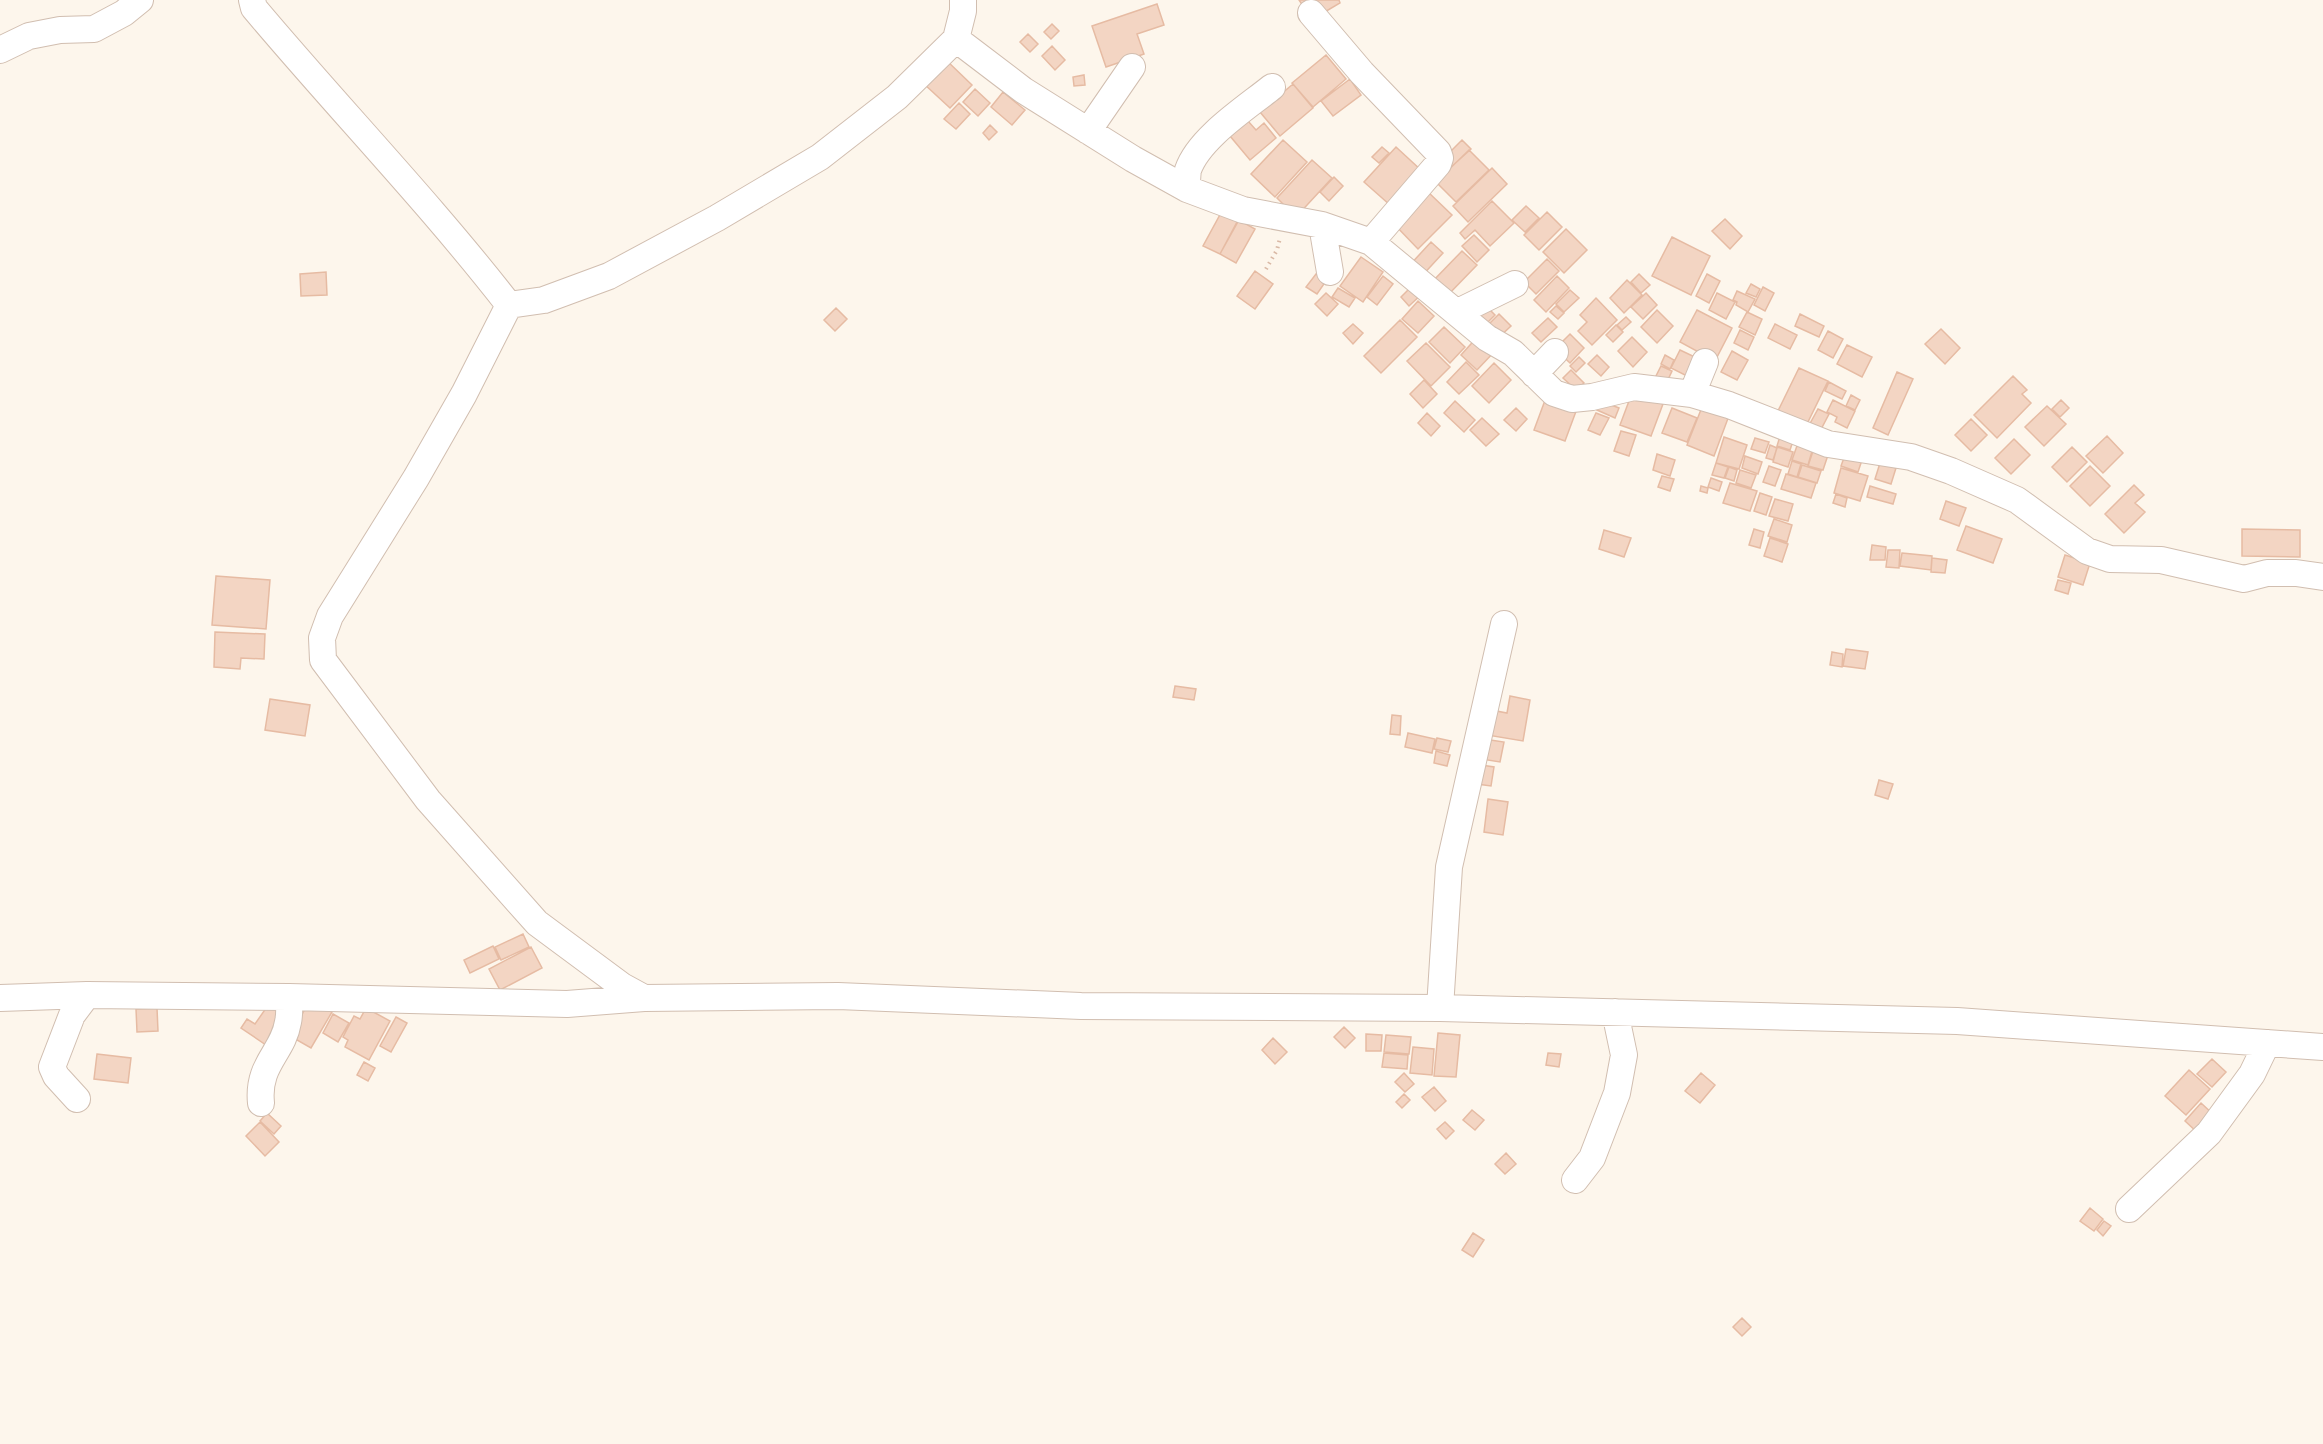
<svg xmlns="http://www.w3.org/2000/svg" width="2323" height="1444" viewBox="0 0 2323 1444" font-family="'PT Sans',sans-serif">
<rect width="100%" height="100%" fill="#fdf6ec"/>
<!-- building -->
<path fill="#f3d5c3" stroke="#e6bba3" stroke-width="1.5" d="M1299,0H1339L1340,3L1318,16L1303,6Z
M1157,4L1164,25L1137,34L1144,54L1106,67L1092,26Z
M1052,24L1059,31L1051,39L1044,32Z
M1028,34L1038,44L1030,52L1020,42Z
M1052,46L1065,60L1055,70L1042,56Z
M1326,55L1346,79L1313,107L1292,83Z
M945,59L972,85L950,108L923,83Z
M1084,75L1085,85L1074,86L1073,77Z
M1350,79L1361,95L1333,116L1321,101Z
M1293,84L1313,108L1280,136L1260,112Z
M975,89L990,103L978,116L963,102Z
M1003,92L1025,110L1012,125L991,107Z
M959,103L970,114L956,129L944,119Z
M1248,121L1256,130L1264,123L1276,138L1250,160L1230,136Z
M990,125L997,132L989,140L983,133Z
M1283,140L1307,162L1275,197L1251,174Z
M1462,140L1471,149L1450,168L1442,160Z
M1382,147L1389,153L1379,163L1372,157Z
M1396,147L1422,171L1390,205L1364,182Z
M1469,150L1489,170L1456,202L1436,182Z
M1312,160L1332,178L1296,217L1277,198Z
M1492,168L1507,184L1468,222L1453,206Z
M1334,177L1343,186L1329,201L1320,192Z
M1427,191L1452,215L1418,249L1394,224Z
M1492,201L1514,223L1490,246L1475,230L1465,239L1460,233Z
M1526,206L1539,218L1525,232L1512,220Z
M1222,211L1238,220L1220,254L1203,246Z
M1547,212L1562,227L1539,250L1524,235Z
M1725,219L1742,236L1730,249L1712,231Z
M1239,220L1255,229L1236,263L1220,254Z
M1566,229L1587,250L1564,273L1543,252Z
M1474,235L1489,250L1477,262L1462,246Z
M1672,237L1710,256L1691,295L1652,276Z
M1431,242L1443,253L1420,278L1408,267Z
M1462,251L1477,265L1445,298L1430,284Z
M1361,257L1383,272L1363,302L1340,286Z
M1547,259L1559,271L1536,294L1524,282Z
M1255,271L1273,284L1255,309L1237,296Z
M326,272L327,295L301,296L300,274Z
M1316,274L1326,281L1317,294L1306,287Z
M1639,274L1650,285L1641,293L1631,282Z
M1707,274L1720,281L1709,303L1696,296Z
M1383,276L1393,284L1377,305L1367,297Z
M1557,276L1569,288L1546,312L1534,300Z
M1627,280L1642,295L1624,313L1610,298Z
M1415,283L1424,292L1409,306L1401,297Z
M1751,284L1760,289L1756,297L1746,293Z
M1763,287L1774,293L1765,311L1754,305Z
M1338,288L1355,298L1349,307L1332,297Z
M1570,290L1579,298L1564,312L1556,304Z
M1737,291L1755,299L1748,312L1736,305L1737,302L1733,300Z
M1326,293L1338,304L1327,316L1315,304Z
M1646,293L1657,305L1643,319L1631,307Z
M1717,293L1735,302L1726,319L1709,310Z
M1596,298L1617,320L1592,345L1578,331L1587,322L1580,315Z
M1418,301L1434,316L1418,333L1402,319Z
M1481,301L1495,315L1482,328L1468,314Z
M1556,306L1564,313L1558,319L1550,312Z
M836,308L847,319L835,331L824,320Z
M1657,310L1673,326L1657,343L1641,327Z
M1697,310L1732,328L1715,361L1680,342Z
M1747,312L1762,319L1755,335L1739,327Z
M1499,314L1511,326L1495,341L1483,330Z
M1800,314L1824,326L1819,337L1795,326Z
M1626,317L1631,322L1622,330L1617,325Z
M1548,318L1557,327L1541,342L1532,333Z
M1400,320L1417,337L1381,373L1364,356Z
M1353,324L1363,333L1353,344L1343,333Z
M1775,324L1797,335L1790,349L1768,338Z
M1616,325L1623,332L1613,342L1606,335Z
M1444,327L1465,347L1450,363L1429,342Z
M1941,329L1960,348L1945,364L1925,344Z
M1740,330L1754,337L1748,350L1734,343Z
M1828,331L1843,339L1833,358L1818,350Z
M1570,334L1584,348L1570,363L1555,349Z
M1479,335L1495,351L1477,370L1461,355Z
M1632,337L1647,352L1633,367L1618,351Z
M1426,343L1450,367L1431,386L1407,361Z
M1847,345L1872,357L1862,377L1837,364Z
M1680,350L1697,358L1687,376L1671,368Z
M1732,351L1748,360L1737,380L1721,372Z
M1597,355L1609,367L1601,376L1588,364Z
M1665,355L1674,360L1670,369L1661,364Z
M1579,357L1585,363L1576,372L1570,366Z
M1466,362L1479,375L1459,394L1447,382Z
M1494,363L1511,380L1489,403L1472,386Z
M1661,366L1672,371L1665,386L1654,380Z
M1799,368L1828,381L1805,428L1776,415Z
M1571,370L1584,383L1576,390L1563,378Z
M1897,372L1913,379L1888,435L1873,428Z
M2013,376L2027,390L2022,394L2031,403L1997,438L1974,415Z
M1424,380L1437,394L1423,408L1410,394Z
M1829,382L1846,391L1842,399L1825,391Z
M1632,393L1663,404L1651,436L1620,425Z
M1547,395L1578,406L1565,441L1534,430Z
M1851,395L1860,400L1855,410L1846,406Z
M1833,400L1855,411L1847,428L1835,422L1837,417L1827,412Z
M2061,400L2069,408L2060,417L2052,409Z
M1455,401L1475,420L1464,432L1444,413Z
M1601,401L1619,408L1615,418L1597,410Z
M1704,402L1730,413L1714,456L1687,445Z
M2047,406L2066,424L2044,446L2025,427Z
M1516,408L1527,419L1516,431L1504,420Z
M1672,408L1697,418L1687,442L1662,433Z
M1818,409L1829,414L1818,435L1807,429Z
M1427,413L1440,426L1431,436L1418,423Z
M1596,413L1609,418L1600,435L1588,430Z
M1482,418L1499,434L1486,446L1470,430Z
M1971,419L1987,435L1971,451L1955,435Z
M1621,431L1636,435L1629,456L1614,451Z
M1781,433L1794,438L1790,450L1777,446Z
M2107,436L2123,453L2103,473L2086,456Z
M1724,437L1747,445L1739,469L1716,463Z
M1755,438L1769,442L1765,453L1751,449Z
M2014,439L2030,455L2011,474L1995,458Z
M1798,443L1813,448L1808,465L1792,460Z
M1770,445L1777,448L1773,460L1766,458Z
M1777,447L1793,452L1788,467L1773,462Z
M2072,447L2087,462L2067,482L2052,467Z
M1814,448L1829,452L1823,470L1808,466Z
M1657,454L1675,460L1670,476L1653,470Z
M1845,455L1862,460L1858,472L1841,466Z
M1745,456L1762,462L1758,474L1742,468Z
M1792,461L1801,464L1797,477L1788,474Z
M1716,463L1728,467L1724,478L1712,475Z
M1880,463L1896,468L1891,484L1875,479Z
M1802,465L1821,471L1817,483L1798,477Z
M1769,466L1781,470L1775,486L1763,482Z
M2090,466L2110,486L2090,506L2070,486Z
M1729,467L1737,470L1734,481L1725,478Z
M1841,468L1868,476L1860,501L1834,493Z
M1740,470L1756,475L1751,488L1736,483Z
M1786,474L1816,483L1811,498L1781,489Z
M1662,476L1674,479L1670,491L1658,487Z
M1711,478L1722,482L1719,491L1708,487Z
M1730,483L1757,491L1750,511L1723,503Z
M2134,485L2144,495L2135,503L2145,512L2124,533L2105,514Z
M1701,486L1708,488L1707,493L1700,491Z
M1870,486L1896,494L1893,504L1867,497Z
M1760,493L1772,497L1766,515L1754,511Z
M1836,494L1847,498L1845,507L1833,503Z
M1775,499L1793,504L1788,521L1769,516Z
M1946,501L1966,508L1959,526L1940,519Z
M1774,519L1792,525L1787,542L1768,536Z
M1966,526L2002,539L1993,563L1957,550Z
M1754,529L1764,532L1760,548L1749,545Z
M2242,529L2300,530V557L2242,556Z
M1604,530L1631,538L1624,557L1599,549Z
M1770,538L1788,544L1782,562L1764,556Z
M1872,545L1886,547L1885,560H1870Z
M1888,550H1900L1899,568L1886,567Z
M1902,553L1932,556L1931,570L1900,566Z
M2065,555L2090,563L2083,585L2058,577Z
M1932,558L1947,560L1945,573L1931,572Z
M216,576L270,580L266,629L212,625Z
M2058,580L2071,583L2068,594L2055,590Z
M215,632L265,634L264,659L241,658L240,669L214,667Z
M1846,649L1868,652L1865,669L1843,666Z
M1832,652L1843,654L1842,667L1830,665Z
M1175,686L1196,689L1194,700L1173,697Z
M1510,696L1530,700L1523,741L1487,735L1491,710L1507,713Z
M270,699L310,705L305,736L265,730Z
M1392,715L1401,716L1400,735L1390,734Z
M1408,733L1435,739L1432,753L1405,747Z
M1437,738L1451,741L1448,752L1434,749Z
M1484,739L1504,742L1500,762L1481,759Z
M1436,751L1450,755L1447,766L1434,763Z
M1481,765L1494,767L1491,786L1477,784Z
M1879,780L1893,784L1888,799L1875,795Z
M1488,799L1508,802L1503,835L1484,832Z
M523,934L529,947L501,960L495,947Z
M493,946L499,959L470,973L464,960Z
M531,947L542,968L500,990L489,969Z
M310,1000L332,1012L311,1048L290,1036Z
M271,1001L288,1013L266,1045L241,1028L247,1019L255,1024Z
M157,1008L158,1031L137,1032L136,1009Z
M366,1008L390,1021L369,1060L345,1047L348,1040L343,1037L354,1016L360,1019Z
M333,1014L349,1023L338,1042L323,1033Z
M396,1017L407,1023L391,1052L380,1046Z
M1344,1027L1355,1038L1345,1048L1334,1037Z
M1438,1033L1460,1035L1456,1077L1434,1076Z
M1366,1034L1382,1035L1381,1051H1366Z
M1386,1035L1411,1037L1409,1054L1384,1052Z
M1273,1038L1287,1052L1275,1064L1262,1050Z
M1413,1047L1434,1049L1432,1075L1410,1073Z
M1384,1053L1408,1055L1407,1069L1382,1067Z
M1548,1053L1561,1054L1559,1067L1546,1065Z
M97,1054L131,1058L128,1083L94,1079Z
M2212,1059L2226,1072L2212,1087L2197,1074Z
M364,1062L375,1068L368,1081L357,1075Z
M2189,1070L2210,1089L2186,1115L2165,1096Z
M1404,1073L1414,1084L1405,1092L1395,1082Z
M1701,1073L1715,1085L1700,1103L1685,1091Z
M1434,1087L1446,1101L1435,1111L1422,1097Z
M1404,1094L1410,1100L1402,1108L1396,1102Z
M2201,1103L2215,1116L2199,1134L2185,1121Z
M1472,1110L1484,1120L1475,1130L1463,1120Z
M267,1113L281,1126L274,1134L260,1121Z
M260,1122L279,1142L265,1156L246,1136Z
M1445,1122L1454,1131L1446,1139L1437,1129Z
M1506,1153L1516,1164L1505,1174L1495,1164Z
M2090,1208L2103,1219L2094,1231L2080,1221Z
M2104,1221L2111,1226L2103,1236L2097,1230Z
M1473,1233L1484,1240L1473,1257L1462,1250Z
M1742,1318L1751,1327L1742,1336L1733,1327Z"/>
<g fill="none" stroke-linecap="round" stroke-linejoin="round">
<!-- minor casing -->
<g stroke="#d1beb0" stroke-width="28">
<path id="minor" d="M252,0L254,8C338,108 429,202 509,305L464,394L416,478L330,616L322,638L323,660L428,800L537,923L622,986L644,998L838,996L1081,1006L1440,1008L1957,1021L2323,1047
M963,0V11L956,39L1023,90L1133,159L1187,189L1243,210L1322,225L1371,242L1487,338L1513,353L1554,393L1572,399L1592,397L1634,387L1692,394L1729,405L1828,444L1911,457L1951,471L2017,500L2087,551L2110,559L2161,560L2244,579L2267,573H2296L2323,577
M1311,13L1362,73L1438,152L1440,158L1438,164L1371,242
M0,50L29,36L60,30L94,29L124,13L140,0
M1088,131L1132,67
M1187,189C1187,183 1187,176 1188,170C1199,138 1246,108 1272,87
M1322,225L1330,272
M509,305L544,300L609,276L717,218L820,157L897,97L956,39
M1458,312L1515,284
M1534,374L1555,352
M1692,394L1705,362
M0,998L87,995L289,997L567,1004L644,998
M1440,1008L1449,867L1504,624
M77,1099L56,1076L52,1067L72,1015L87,995
M261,1103C257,1064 283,1053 288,1022C290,1014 289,1005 289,997
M1575,1180L1592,1158L1617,1093L1624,1055L1615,1012
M2129,1209L2209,1133L2252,1074L2267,1043"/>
</g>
<!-- path -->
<path stroke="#d9b8a5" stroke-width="4" stroke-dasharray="1.5 4.5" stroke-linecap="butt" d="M1266,269L1277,250L1280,238"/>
<!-- minor -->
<use href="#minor" stroke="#fff" stroke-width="26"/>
</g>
</svg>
